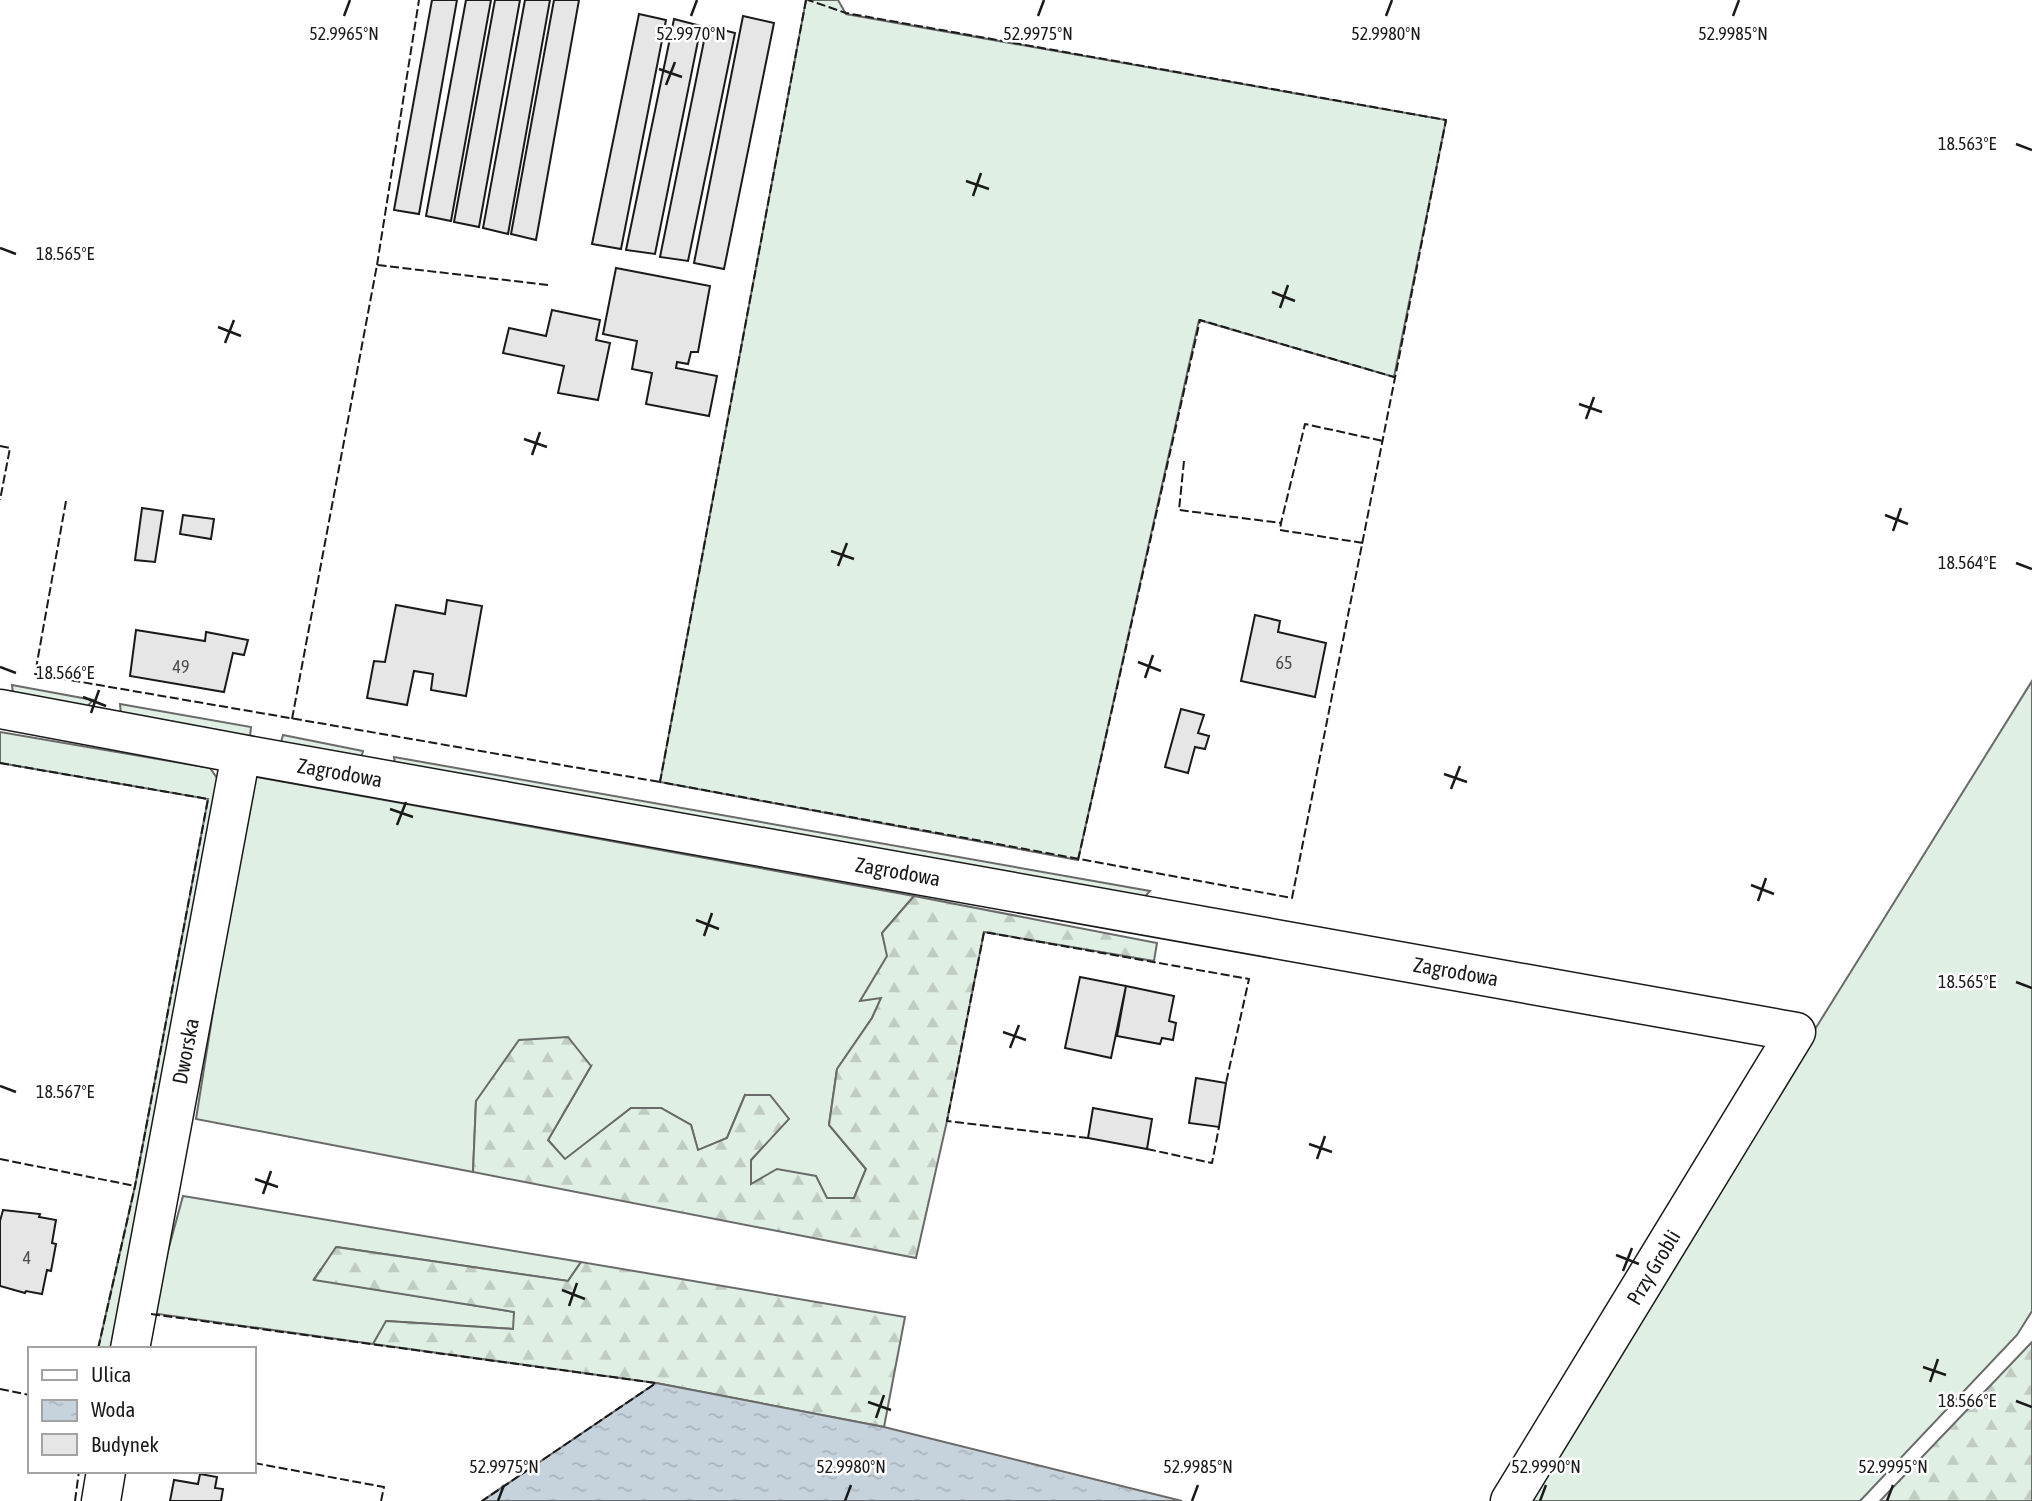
<svg xmlns="http://www.w3.org/2000/svg" width="2032" height="1501" viewBox="0 0 2032 1501" font-family="'Asap Condensed',sans-serif">
<defs>
<pattern id="forest-firs" width="22" height="20" patternUnits="userSpaceOnUse" patternTransform="scale(1.75)"><rect width="22" height="20" fill="#e0efe3"/><path d="M5 1l3.5 6h-7zM16 11l3.5 6h-7z" fill="#c0ccc2"/></pattern>
<pattern id="water-ripples" width="26" height="14" patternUnits="userSpaceOnUse" patternTransform="scale(1.75)"><rect width="26" height="14" fill="#c6d2dc"/><path d="M2 4q2-2 4 0t4 0M15 11q2-2 4 0t4 0" fill="none" stroke="#aab4bc"/></pattern>
</defs>
<rect width="100%" height="100%" fill="#fff"/>
<!-- grass -->
<path fill="#e0efe3" stroke="#6a6a6a" stroke-width="2" d="M806,0H838L846,14L1446,120L1394,377L1199,320L1078,860L660,782Z
M2032,681V1311L2017,1335L1860,1501H1521Z
M12,685L93,700L87,707L13,694Z
M120,704L251,727L250,737L121,715Z
M0,732L210,768L219,781L120,1349H98L135,1186L208,799L0,763Z
M283,735L363,751L360,762L280,746Z
M394,757L1150,891L1143,899L396,770Z
M257,777L914,896L882,933L888,956L861,1000L882,997L872,1018L837,1069L829,1125L866,1169L854,1198H827L751,1184V1160L788,1119L745,1095L727,1138L698,1151L691,1125L661,1108H631L565,1160L548,1140L591,1066L476,1101L473,1172L196,1119L249,786Z
M183,1196L581,1262L568,1281L337,1247L314,1279L514,1312V1329L387,1321L373,1344L151,1313Z"/>
<!-- forest -->
<path fill="url(#forest-firs)" stroke="#6a6a6a" stroke-width="2" d="M914,896L1157,943L1154,961L984,932L947,1121L916,1258L473,1172L476,1101L519,1040L568,1037L591,1066L548,1140L565,1159L631,1108H661L691,1125L698,1150L727,1138L745,1095H770L789,1119L751,1160V1184L777,1169L816,1176L827,1198H854L866,1169L829,1125L837,1069L872,1018L881,998L860,1001L887,956L882,933Z
M336,1247L568,1281L581,1262L905,1317L884,1427L656,1383L373,1344L386,1321L513,1329L514,1312L314,1280Z
M2032,1342V1501H1880Z"/>
<!-- water -->
<path fill="url(#water-ripples)" stroke="#6a6a6a" stroke-width="2" d="M656,1383L884,1427L1182,1501H482Z"/>
<!-- building -->
<path fill="#e6e6e6" stroke="#1a1a1a" stroke-width="2" d="M432,0H457L419,214L394,210Z
M466,0H491L451,221L426,216Z
M495,0H520L479,227L454,222Z
M525,0H550L508,234L483,228Z
M554,0H579L536,240L511,234Z
M639,14L666,20L621,249L592,244Z
M743,16L774,23L724,269L694,263Z
M674,19L701,26L655,254L626,250Z
M707,26L735,33L688,261L660,257Z
M616,268L710,286L698,352H691L688,364L677,362L676,368L717,376L709,416L646,404L652,373L632,369L637,341L603,334Z
M552,310L600,320L596,340L610,343L598,400L558,393L564,366L503,353L509,328L546,336Z
M142,508L163,511L155,562L135,560Z
M183,515L214,519L211,539L180,534Z
M447,600L482,606L466,696L431,690L433,674L414,671L407,705L367,698L374,661L385,662L396,605L445,614Z
M1255,615L1280,621L1278,632L1326,643L1315,697L1241,681Z
M136,630L205,641L206,632L248,640L244,655L233,653L224,692L130,676Z
M1181,709L1204,715L1198,733L1209,736L1205,749L1195,747L1188,773L1165,767Z
M1080,977L1126,986L1111,1058L1065,1048Z
M1126,986L1174,996L1169,1021L1176,1023L1173,1040L1162,1038L1160,1044L1117,1036Z
M1196,1078L1226,1083L1219,1127L1189,1123Z
M1093,1108L1152,1119L1147,1149L1088,1138Z
M3,1210L40,1214L39,1217L56,1220L52,1243L56,1244L51,1271L47,1270L42,1294L26,1291L25,1293L0,1286V1221Z
M200,1474L217,1477L215,1488L223,1489L221,1501H170L174,1480L198,1484Z"/>
<g fill="none" stroke-linecap="round" stroke-linejoin="round">
<!-- minor casing -->
<g stroke="#1a1a1a" stroke-width="41">
<path id="minor" d="M0,709L241,754L1796,1032L1510,1501
M130,1349L241,754
M101,1501L106,1471"/>
</g>
<!-- minor -->
<use href="#minor" stroke="#fff" stroke-width="38"/>
<!-- fence -->
<path stroke="#1a1a1a" stroke-width="2" stroke-dasharray="9 3.5" stroke-linecap="butt" d="M806,0L660,782L1292,898L1446,120L846,13L808,0
M377,265L419,0
M0,446L10,448L0,500
M1184,461L1179,510L1281,523
M66,501L35,674L660,782
M1363,543L1280,530L1281,523L1305,424L1383,441
M292,719L377,265L548,285
M0,763L208,799L135,1186L98,1349
M1078,860L1200,320L1394,377
M1088,1138L947,1121L984,932L1249,979L1226,1083
M1147,1149L1212,1163L1219,1127
M0,1159L135,1186
M151,1314L656,1383L482,1501
M0,1389L30,1395
M254,1463L384,1487L381,1501
M75,1501L79,1471"/>
</g>
<!-- ticks -->
<path fill="none" stroke="#1a1a1a" stroke-width="2.5" d="M344,16L350,0M691,16L697,0M1038,16L1044,0M1386,16L1392,0M1733,16L1739,0M659,69L682,77M666,85L675,62M2016,144L2032,150M966,181L989,189M973,196L981,173M0,248L16,254M1272,292L1295,301M1280,308L1288,285M218,327L241,336M225,343L234,320M1579,404L1602,412M1586,419L1594,397M524,439L547,447M532,455L540,432M1885,515L1908,524M1893,531L1901,508M831,551L854,559M2016,563L2032,569M838,566L847,543M1138,662L1161,671M0,667L16,673M1145,678L1153,655M83,697L106,706M91,713L99,690M1444,774L1467,782M1451,789L1460,766M390,809L413,817M397,825L406,802M1751,885L1774,894M1758,901L1766,878M696,920L719,929M704,936L712,913M2016,982L2032,988M1003,1032L1026,1040M1010,1048L1019,1025M0,1086L16,1092M1309,1144L1332,1152M1317,1159L1325,1136M255,1179L278,1187M263,1194L271,1171M1616,1255L1639,1264M1623,1271L1632,1248M562,1290L585,1299M569,1306L577,1283M1923,1367L1946,1375M1930,1382L1938,1359M2016,1401L2032,1407M868,1402L891,1410M876,1418L884,1395M498,1501L504,1485M845,1501L851,1485M1192,1501L1198,1485M1540,1501L1546,1485M1887,1501L1893,1485"/>
<g text-anchor="middle" dominant-baseline="central" stroke-width="5" stroke-linejoin="round" paint-order="stroke">
<!-- number labels -->
<g font-size="18" fill="#4d4d4d">
<text x="1284" y="662">65</text>
<text x="181" y="666">49</text>
<text x="27" y="1257">4</text>
</g>
<!-- street labels -->
<g font-size="21" fill="#1a1a1a" stroke="#fff">
<text transform="translate(340 772) rotate(10)">Zagrodowa</text>
<text transform="translate(898 871) rotate(10)">Zagrodowa</text>
<text transform="translate(1456 971) rotate(10)">Zagrodowa</text>
<text transform="translate(185 1051) rotate(-79)">Dworska</text>
<text transform="translate(1653 1267) rotate(-59)">Przy Grobli</text>
</g>
</g>
<g font-size="18" text-anchor="middle" fill="#1a1a1a" stroke="#fff" stroke-width="5" stroke-linejoin="round" paint-order="stroke">
<text x="344" y="40">52.9965°N</text>
<text x="691" y="40">52.9970°N</text>
<text x="1038" y="40">52.9975°N</text>
<text x="1386" y="40">52.9980°N</text>
<text x="1733" y="40">52.9985°N</text>
<text x="1967" y="150">18.563°E</text>
<text x="65" y="260">18.565°E</text>
<text x="1967" y="569">18.564°E</text>
<text x="65" y="679">18.566°E</text>
<text x="1967" y="988">18.565°E</text>
<text x="65" y="1098">18.567°E</text>
<text x="1967" y="1407">18.566°E</text>
<text x="504" y="1473">52.9975°N</text>
<text x="851" y="1473">52.9980°N</text>
<text x="1198" y="1473">52.9985°N</text>
<text x="1546" y="1473">52.9990°N</text>
<text x="1893" y="1473">52.9995°N</text>
</g>
<!-- legend -->
<rect x="28" y="1347" width="228" height="126" fill="#ffffff" stroke="#a3a3a3" stroke-width="2"/>
<rect x="42" y="1370" width="35" height="10" fill="#ffffff" stroke="#a3a3a3" stroke-width="2"/>
<text x="91" y="1382" font-size="21" fill="#1a1a1a">Ulica</text>
<rect x="42" y="1400" width="35" height="21" fill="url(#water-ripples)" stroke="#a3a3a3" stroke-width="2"/>
<text x="91" y="1417" font-size="21" fill="#1a1a1a">Woda</text>
<rect x="42" y="1434" width="35" height="21" fill="#e6e6e6" stroke="#a3a3a3" stroke-width="2"/>
<text x="91" y="1452" font-size="21" fill="#1a1a1a">Budynek</text>
</svg>
